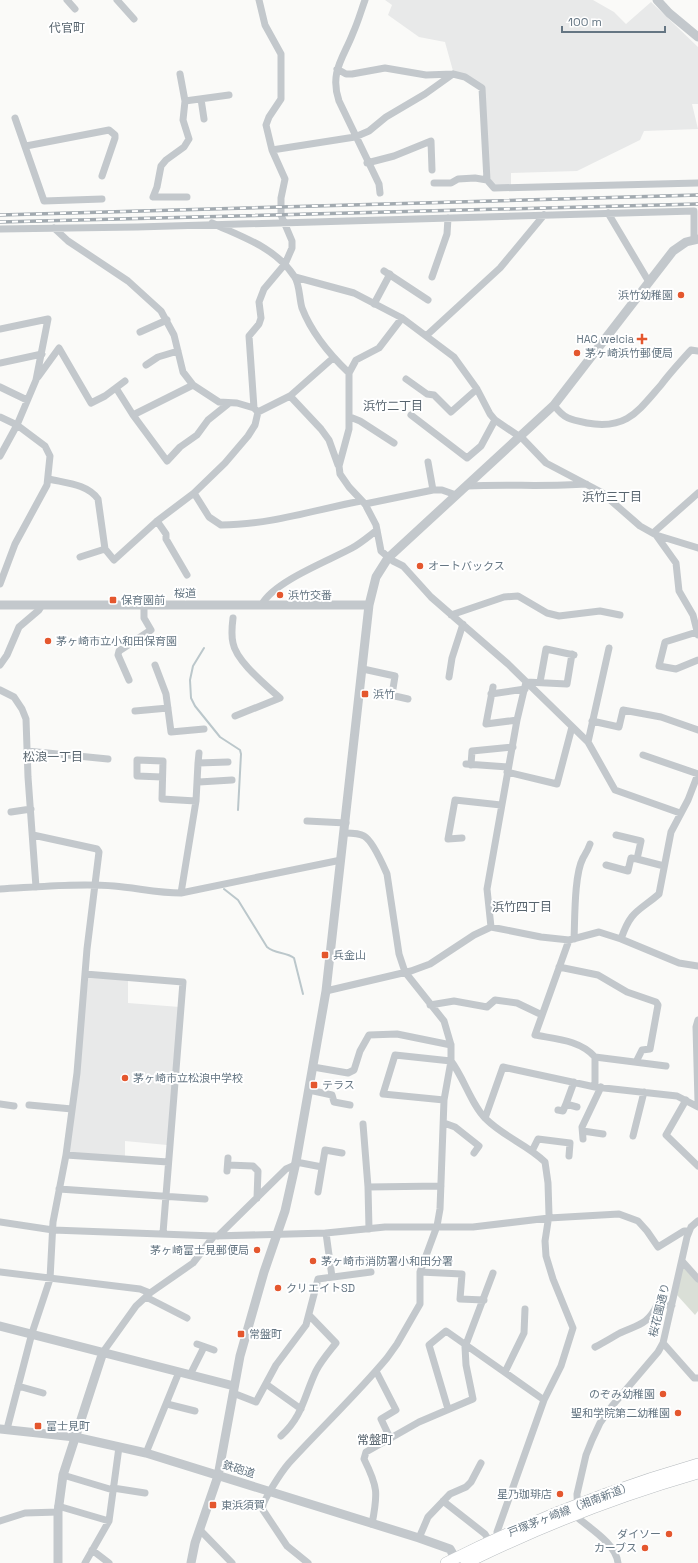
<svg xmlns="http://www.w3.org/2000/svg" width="698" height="1563" viewBox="0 0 698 1563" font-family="'Space Grotesk','Noto Sans JP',sans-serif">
<rect width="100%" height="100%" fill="#fafaf8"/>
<!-- built -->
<path fill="#e8e9e9" d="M385,0H593L614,12L626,24L651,2L698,47V104H692L698,129L644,131L640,140L577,171L511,173V185H494L489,180L483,86L453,71L445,42L419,37L388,15L392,5Z
M88,977L128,980V1003L180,1007L167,1145L125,1141V1157L71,1154L69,1151Z"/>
<!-- green -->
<path fill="#dadfd7" d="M683,1266L698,1282V1311L695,1315L677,1295Z"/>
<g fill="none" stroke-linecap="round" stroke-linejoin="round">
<!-- stream -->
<path stroke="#bbc7cb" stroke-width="2" d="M204,648L193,666L190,680L191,698L195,706L220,737L240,750L241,754L238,810
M224,889L238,900L267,947C275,954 286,952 294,958L303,994"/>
<!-- primary casing -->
<g stroke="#b5babe" stroke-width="12">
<path id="primary" d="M446,1563C527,1522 611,1489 698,1464
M466,1563C541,1526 618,1496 698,1473"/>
</g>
<!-- minor -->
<path stroke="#c3c8cc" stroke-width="7" d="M67,0L75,9
M117,0L134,19
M365,0C361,11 358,22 353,33C344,57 329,72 339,101L379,184L380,193
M337,69L346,74H352L385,68L426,75L453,74L465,77L482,88L487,180L494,188L698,183
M180,74L185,101L183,120L189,139L184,147L166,160L161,166L157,187L153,197H187
M201,99L204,119
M185,101L229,95
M15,118L44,201L102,199
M26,146L109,130L115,135V138L102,176
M272,150L355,137L369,131L386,117L425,94L453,74
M367,163L394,156L431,141L432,170
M434,183H451L458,179L475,178L487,180
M608,213L649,282
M212,223C242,237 275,247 294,276C300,284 299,298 302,308C312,334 329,354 349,373V429L339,466L340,474L349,487L365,504L376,525L381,551L393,561L403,566L431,597L508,664L588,742L615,790L680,813
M54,228L68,241L128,281L161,311L174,335L183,372L193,385L219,402L237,403L254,408
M0,229L137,227L694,211V240
M384,271L428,300
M295,277L354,293L402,318L454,357L477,389L490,414L495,420L523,439L546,463L601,492L640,526L656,535L698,548
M432,277L447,234L448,218
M374,304L390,274
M0,329L48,319L36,380L17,425L0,456
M140,332L167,320
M426,336L500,268L544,215
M0,363L42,354
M146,365L158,357L178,351
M349,373L356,360L379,348L402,318
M38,377L59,348L91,403L105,396L125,381
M406,379L427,394L434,395L451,412L477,389
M0,387L27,400
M116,388L133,415L167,461L180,447L197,435L208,420L228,404
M290,396L321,429L329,440L338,465
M554,405C564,419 571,420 587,423C627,430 638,411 661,385C670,373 681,361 691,350L698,351
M258,412L290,396L333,358
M133,415L193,385
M411,415L467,458L481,446L495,420
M0,417L17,425L45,446L50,456L47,485L15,544L0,584
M350,417L360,421L394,443
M428,462L433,490
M49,479C66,483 87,484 98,499L105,549L114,560L157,521L194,493L225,463L248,436L255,425L258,412L254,408L249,336L259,324L261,318L259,302L264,289L285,264L292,248V241L281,215V198L285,179L272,150L266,125L269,117L281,99V54L265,25L259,0
M467,486C507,484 547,487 586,484
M194,493L209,517L221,525C268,525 315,510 361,501
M365,504L433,490H442L456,495
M157,521L166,534V539L187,575
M653,533L698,493
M656,535L676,563L679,591L693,615L698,635
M80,557L105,549
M262,604C275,581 328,561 352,548C361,543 369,536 377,530
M451,615L504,597L518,596L547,613L559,616L600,611L620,615
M233,618C232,626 231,635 233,643C236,661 266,685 280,698L235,716
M697,632L665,642L659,666L676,669L698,660
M0,665L7,655L19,627L39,610L42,605
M155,665L166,694L171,732L204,729
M363,669L395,676L392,695
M449,677L452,658L463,624
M129,680L118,655L119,651L151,630L144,618V605
M526,682L567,684L572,654
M540,682L546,649L574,655
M493,687L486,724L517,720
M0,690L14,697L22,709L26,719L28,777L36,887
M386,694L408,699
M491,694L525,689
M135,711L168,708
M592,721L619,727L623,710L661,717L698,730
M588,742L609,648
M27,751L108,759
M643,755L698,774
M198,763L199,753
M466,764L508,767
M471,765L472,751L513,747
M507,772L557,784L572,727
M162,777L137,776V760L163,761L162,799L196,801
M199,782L232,780
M11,812L31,809
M307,821L346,823
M616,835L641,841L637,859L664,866
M462,838L448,839L455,800L501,805
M606,865L628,871L631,858L637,859
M0,889C37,887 77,883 114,886C137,888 159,893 181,893L341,860
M181,893L196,801L198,763L228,762
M491,927L487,889L517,720L526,682
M574,939C575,919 574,875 583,858C586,853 588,850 590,844
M621,939C631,910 638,912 659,894L671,832L688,800L698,774
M569,940L535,1035C556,1039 580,1040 595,1057V1087
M559,967L598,975L627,992L656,1002L658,1005L650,1049L642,1050L636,1062
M85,974L183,982L163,1233
M326,991L411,971L430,964L474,935L491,927L541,937L569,940L599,932L621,939L679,963L698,966
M430,1005L454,1001L487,1007L495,1000L517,1003L542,1015
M698,1020L696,1027L698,1102
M595,1057L666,1066
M313,1067L348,1073L354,1070L360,1051L369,1035L397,1034L451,1045
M574,1082L566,1104L577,1107
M309,1090L332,1095L334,1102L350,1105
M444,1100L383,1094L395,1055L451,1061C464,1078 472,1106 486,1119C504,1137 528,1145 545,1162L548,1183L549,1215L545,1241L546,1256L553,1279L573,1328L561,1366L544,1400L497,1532L499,1537
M686,1100L666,1135L698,1166
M0,1104L14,1106
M29,1105L72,1109
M558,1110L563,1111L566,1104
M485,1118L503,1067L595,1087L677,1096L698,1107
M444,1123L455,1127L479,1146L474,1153
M363,1124L368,1187L369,1229
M583,1131L603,1134
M633,1136L644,1092
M583,1139L582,1127L601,1087
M532,1151L538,1139L570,1143L569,1156
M66,1155L168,1162
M296,1162L322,1167
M228,1165L253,1166L258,1171L257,1198
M227,1171L228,1158
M368,1187L441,1186
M59,1189L205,1199
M318,1192L325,1150L342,1153
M0,1222L53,1230L214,1236L326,1233L385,1227H473L549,1218L619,1214L638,1221L647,1231L658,1247L684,1231H689
M326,1233L332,1277
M218,1236L286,1169L295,1165
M682,1261L698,1279
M0,1272L140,1289L150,1293
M420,1272L462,1274L460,1299L484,1300
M146,1297L187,1318
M663,1343L694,1378H698
M197,1344L214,1350
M595,1347C603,1343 611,1338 620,1333C637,1325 648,1325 657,1305H672
M103,1352L136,1306L150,1293L193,1263L214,1236
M376,1371L396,1410L381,1419L390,1438
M505,1372L524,1333L525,1309
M190,1375L204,1347
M266,1384L301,1409
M18,1386L43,1393
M233,1393L256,1402L276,1365L306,1325L318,1279L371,1272
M167,1404L195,1411
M448,1409L429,1345L446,1331L544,1400
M7,1429L32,1333L50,1279L53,1222L66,1155L77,1073L87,949L99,852L97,849L33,835
M281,1436C303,1416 304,1396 316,1371C321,1361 329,1352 336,1343L309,1315
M146,1453L179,1372
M63,1475L113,1490
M113,1488L145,1493
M443,1501L485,1534L490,1542
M58,1506L109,1521
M0,1521L25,1513L58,1512
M372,1524C378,1493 378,1487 364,1459L366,1452L419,1422L473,1399L466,1365L465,1347L493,1273
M200,1530L232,1563
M419,1538L428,1517L450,1494L466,1487L471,1482L481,1463
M92,1550L109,1563
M85,1563L109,1521L119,1447
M308,1563L287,1546L263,1510C260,1503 283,1470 289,1463C321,1428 356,1395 387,1358L397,1344L420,1304V1272L437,1226L440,1209L444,1100L451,1061V1045L444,1021L405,972L399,954L387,874C383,865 373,841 364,836C359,833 350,833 345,833
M618,1563C616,1544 591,1529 578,1518L577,1494L586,1455L592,1440L600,1423L612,1406L658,1352L663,1343L687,1237L691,1227L698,1221"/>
<!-- tertiary -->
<path stroke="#c3c8cc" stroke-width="9" d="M657,0L669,13L698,37
M0,605H369
M0,1326L234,1386
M0,1429L75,1437L146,1453L419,1538L450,1549L458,1563
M58,1563V1512L63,1475L103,1352
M191,1563L195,1543L218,1476L240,1356L264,1272L285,1211L296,1162L326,991L369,605L376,577L388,558L554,405L673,251L686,242L698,239"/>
<!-- primary -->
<use href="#primary" stroke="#fff" stroke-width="11"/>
<!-- rail casing -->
<g stroke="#a2aab0" stroke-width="3.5">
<path id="rail" d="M0,215L698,195
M0,222L698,204"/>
</g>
<!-- rail -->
<use href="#rail" stroke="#fff" stroke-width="2" stroke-dasharray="6" stroke-linecap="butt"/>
</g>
<!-- markers -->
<g fill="#e4572e" stroke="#fff" stroke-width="1.5">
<circle cx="681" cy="295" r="4"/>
<path d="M640 333h4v4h4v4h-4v4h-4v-4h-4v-4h4z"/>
<circle cx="577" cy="353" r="4"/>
<circle cx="420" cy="566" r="4"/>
<circle cx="280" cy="595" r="4"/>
<rect x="109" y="596" width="8" height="8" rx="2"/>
<circle cx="48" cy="641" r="4"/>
<rect x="361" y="690" width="8" height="8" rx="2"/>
<rect x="321" y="951" width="8" height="8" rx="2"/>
<circle cx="125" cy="1078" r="4"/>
<rect x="310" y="1081" width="8" height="8" rx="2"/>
<circle cx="257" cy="1250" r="4"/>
<circle cx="313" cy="1261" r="4"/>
<circle cx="278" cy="1288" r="4"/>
<rect x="237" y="1330" width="8" height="8" rx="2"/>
<circle cx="663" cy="1394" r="4"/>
<circle cx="678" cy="1413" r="4"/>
<rect x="34" y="1422" width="8" height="8" rx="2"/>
<circle cx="560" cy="1494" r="4"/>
<rect x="209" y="1501" width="8" height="8" rx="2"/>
<circle cx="669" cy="1534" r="4"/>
<circle cx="645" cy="1548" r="4"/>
</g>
<g text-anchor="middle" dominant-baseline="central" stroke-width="4" stroke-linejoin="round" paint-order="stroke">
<!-- poi labels -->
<g font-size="11" fill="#657683" stroke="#fff" text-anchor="start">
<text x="673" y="295" text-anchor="end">浜竹幼稚園</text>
<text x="634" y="339" text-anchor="end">HAC welcia</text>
<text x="585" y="353">茅ヶ崎浜竹郵便局</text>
<text x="428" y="566">オートバックス</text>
<text x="288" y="595">浜竹交番</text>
<text x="121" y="600">保育園前</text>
<text x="56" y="641">茅ヶ崎市立小和田保育園</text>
<text x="373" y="694">浜竹</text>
<text x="333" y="955">兵金山</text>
<text x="133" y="1078">茅ヶ崎市立松浪中学校</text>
<text x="322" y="1085">テラス</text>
<text x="249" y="1250" text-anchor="end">茅ヶ崎富士見郵便局</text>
<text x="321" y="1261">茅ヶ崎市消防署小和田分署</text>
<text x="286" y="1288">クリエイトSD</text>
<text x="249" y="1334">常盤町</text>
<text x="655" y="1394" text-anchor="end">のぞみ幼稚園</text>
<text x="670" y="1413" text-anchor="end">聖和学院第二幼稚園</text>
<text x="46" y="1426">富士見町</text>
<text x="552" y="1494" text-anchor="end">星乃珈琲店</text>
<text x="221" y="1505">東浜須賀</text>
<text x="661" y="1534" text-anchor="end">ダイソー</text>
<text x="637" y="1548" text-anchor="end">カーブス</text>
</g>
<!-- street labels -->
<g font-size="11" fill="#657683" stroke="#fff">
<text x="185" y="593">桜道</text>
<text transform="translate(659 1310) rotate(-76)">桜花園通り</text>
<text transform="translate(239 1469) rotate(17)">鉄砲道</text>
<text transform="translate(570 1509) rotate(-21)">戸塚茅ヶ崎線（湘南新道）</text>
</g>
<!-- neighbourhood labels -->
<g font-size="12" fill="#57646e" stroke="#fff">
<text x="67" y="28">代官町</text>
<text x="393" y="406">浜竹二丁目</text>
<text x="612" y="497">浜竹三丁目</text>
<text x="53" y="757">松浪一丁目</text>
<text x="522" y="907">浜竹四丁目</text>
<text x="375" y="1440">常盤町</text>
</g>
</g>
<!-- scale -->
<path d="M562 26v6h103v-6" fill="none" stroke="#657683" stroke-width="2"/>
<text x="568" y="26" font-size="12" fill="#657683" stroke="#ffffff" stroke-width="3" paint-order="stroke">100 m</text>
</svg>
